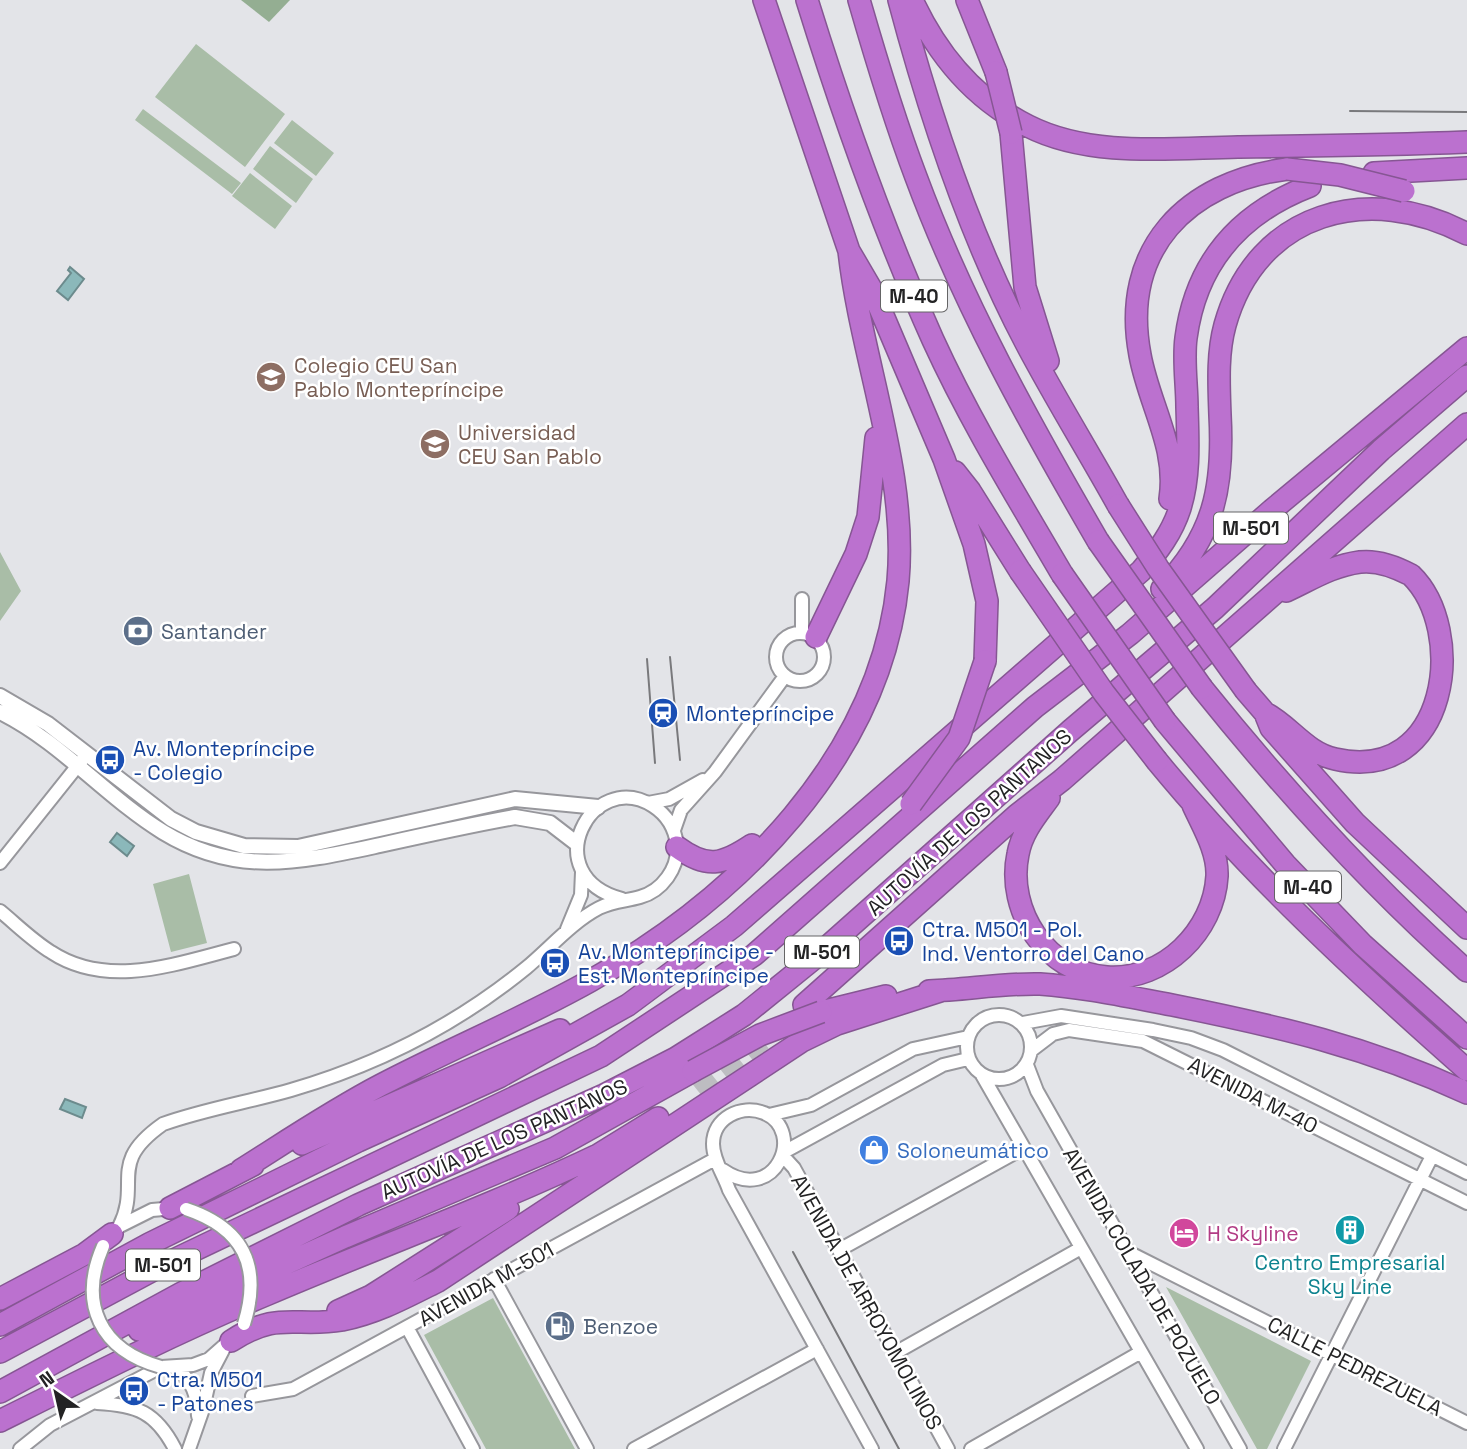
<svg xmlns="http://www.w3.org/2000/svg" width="1467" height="1449" viewBox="0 0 1467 1449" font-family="'Space Grotesk',sans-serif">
<rect width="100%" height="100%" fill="#e3e4e8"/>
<!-- green -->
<path fill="#a9bda7" d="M196,44L285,114L245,167L155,97Z
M143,109L241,183L232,194L135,120Z
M292,120L334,153L316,176L274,143Z
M270,146L313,179L296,203L253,169Z
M250,173L292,206L275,229L232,196Z
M0,552L21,591L0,621Z
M189,874L207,943L171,952L153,884Z
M1166,1287L1311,1361L1267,1449H1257Z
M493,1298L575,1449H486L424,1335Z"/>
<!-- forest -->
<path fill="#94ae92" d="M241,0H290L269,22Z"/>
<!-- water -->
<path fill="#8bb8ba" stroke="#6c8b8d" stroke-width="2" d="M70,267L84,279L68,300L57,291L71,273L68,270Z
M117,833L134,846L127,856L110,842Z
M65,1099L86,1107L82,1118L60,1109Z"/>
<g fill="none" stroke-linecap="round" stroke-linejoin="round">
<!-- motorway-tunnel -->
<path stroke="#bdbdc1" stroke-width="21" stroke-dasharray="21 10" stroke-linecap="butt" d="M698,1091L762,1040"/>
<!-- minor casing -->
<g stroke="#97979c" stroke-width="16">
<path id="minor" d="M802,632V599
M776 657a24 24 0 1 1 48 0a24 24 0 1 1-48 0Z
M648,803L669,799L703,780
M674,830L681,810L715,772L785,676
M0,863L83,759
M0,911C17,925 33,941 51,952C107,989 175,964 234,949
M567,929L581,895L582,872
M967 1047a32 32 0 1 1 64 0a32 32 0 1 1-64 0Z
M1023,1023L1061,1016L1153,1030L1191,1038L1223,1050L1467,1173
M1032,1050L1053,1034L1069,1030L1143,1041L1467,1203
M1027,1065L1037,1091L1240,1449
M982,1075L1197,1449
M769,1115L811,1105L913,1049L968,1037
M784,1152L943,1065L968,1059
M783,1156L794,1168L948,1449
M723,1170C775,1206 807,1131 764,1113C741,1104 713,1118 713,1144C713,1160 724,1175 729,1190L872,1449
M120,1226L152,1210L175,1208
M119,1227C142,1182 106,1164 163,1124C205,1109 249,1102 291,1090C377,1065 456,1025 526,968C549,949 572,922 599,908C613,901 626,901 640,897C662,891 679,868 677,845C675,828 667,815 653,806C591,767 535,876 622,899
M839,1250L1022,1149
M1130,1253L1467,1423
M494,1279L587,1449
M407,1327L473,1449
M895,1353L1081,1248
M176,1368C193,1382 197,1394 198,1416
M252,1396L293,1389L715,1159
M97,1403C137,1405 156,1412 175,1449
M20,1449L50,1425L161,1367L193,1365L209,1359L235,1336
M189,1449L203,1409L211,1373L223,1350
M634,1449L817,1349
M971,1449L1141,1352
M1284,1449L1432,1156"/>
</g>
<!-- tertiary casing -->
<g stroke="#97979c" stroke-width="18">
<path id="tertiary" d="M0,696L48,724L171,819L196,832L244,846L298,847L515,799L598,807
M0,712C61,742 106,797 163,832C237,877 300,862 380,845C425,835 470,825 515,817L550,823L576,843"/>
</g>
<!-- motorway casing -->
<g stroke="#865693" stroke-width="24">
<path id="motorway" d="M764,0L849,251L873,292L944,459L974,544L987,601L985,661
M807,0C843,116 883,229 933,340C970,421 1017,497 1062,574
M859,0C876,59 894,119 916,177C963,304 1030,424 1098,541
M899,0C929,113 971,239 1026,343C1055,398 1088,451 1118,505
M912,0C937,54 974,99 1028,126C1091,158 1171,148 1238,147C1314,146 1391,145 1467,142
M967,0L996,72
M1011,133L1025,287L1048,361
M1374,173L1467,168
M955,472L970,491L1020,571
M1170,499C1178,447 1149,405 1140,355C1120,249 1187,182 1287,169
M1162,589C1214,537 1224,487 1220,415C1219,386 1217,354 1225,325C1257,211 1369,182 1467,234
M816,637L856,554L868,517L876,438
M1202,688C1284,790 1369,884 1467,971
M1246,691L1265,713L1271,728L1355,823L1467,928
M1265,713C1290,726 1306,753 1335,759C1450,785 1467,629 1411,575C1396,567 1377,560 1360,562C1331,566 1312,579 1286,591
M1165,721L1285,864L1363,945L1467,1038
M1157,761C1250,874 1357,973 1467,1070
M1049,798C1036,816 1022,832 1018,854C1006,911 1047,973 1107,977C1164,981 1214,931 1217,876C1218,851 1203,827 1193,805
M677,847C707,869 722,865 752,845
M929,991C966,990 1002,983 1040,984C1084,987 1129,997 1172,1005C1277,1026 1369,1047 1467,1093
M804,1005L1017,815L1062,780L1467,424
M821,1012L886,996
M302,1144L560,1030
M590,1160L658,1118
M241,1170C287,1141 333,1110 381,1085C450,1049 522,1019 590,981C738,898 881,757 898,581C908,472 861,359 849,251
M170,1208L253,1165
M0,1299L85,1254L112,1234
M338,1311L371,1296L508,1209
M0,1325L149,1244L358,1141L499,1077L628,1005L734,926L1141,571C1158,551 1172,533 1180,508C1190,476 1188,441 1187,407C1187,385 1183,360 1186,338C1196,262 1240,213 1310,186
M139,1330L345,1237L555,1148L693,1071
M231,1341C279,1310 294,1328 342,1320C377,1313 406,1297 438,1281L802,1041L837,1024L940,991
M0,1352L159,1267L601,1056L754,955L1035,707L1130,634L1272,510L1467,348
M0,1392L180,1294L358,1205L604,1095L676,1058L744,1015L817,956L1070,731L1215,608L1381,450L1467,376
M0,1421C88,1377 177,1332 268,1294C378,1247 491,1206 600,1154"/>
</g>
<!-- minor -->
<use href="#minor" stroke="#fff" stroke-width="12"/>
<!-- tertiary -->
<use href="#tertiary" stroke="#fff" stroke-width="14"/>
<!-- motorway -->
<use href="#motorway" stroke="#bb71cf" stroke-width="21"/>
<!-- tram -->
<path stroke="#79797c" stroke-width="2" d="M1350,111L1467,112
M670,657L680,760
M647,659L655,763
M793,1252L899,1449"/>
<!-- minor-bridge casing -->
<g stroke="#97979c" stroke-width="16" stroke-linecap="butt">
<path id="minor-bridge" d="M186,1209C243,1228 262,1266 244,1324
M103,1246C78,1304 100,1350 161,1367"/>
</g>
<!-- motorway-bridge casing -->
<g stroke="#865693" stroke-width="24" stroke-linecap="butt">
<path id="motorway-bridge" d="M996,72L1011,133
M1287,169L1340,175L1404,191
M1118,505L1158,568L1246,691
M1098,541L1202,688
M1020,571L1104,693L1157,761
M1062,574L1165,721
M911,804L959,738L985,661
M693,1071L760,1035L821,1012"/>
</g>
<!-- minor-bridge -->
<use href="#minor-bridge" stroke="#fff" stroke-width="12"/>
<!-- motorway-bridge -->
<use href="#motorway-bridge" stroke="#bb71cf" stroke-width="21"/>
</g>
<!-- icons -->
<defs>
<g id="school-disc" transform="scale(1.575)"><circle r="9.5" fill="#8d6e63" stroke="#fff"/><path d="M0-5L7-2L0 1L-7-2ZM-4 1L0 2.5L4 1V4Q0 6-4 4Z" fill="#fff"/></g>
<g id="university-disc" transform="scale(1.575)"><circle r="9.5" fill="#8d6e63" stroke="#fff"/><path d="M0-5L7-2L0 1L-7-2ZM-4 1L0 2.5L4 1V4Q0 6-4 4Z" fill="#fff"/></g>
<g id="bank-disc" transform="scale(1.575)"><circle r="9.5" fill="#5c6f8a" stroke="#fff"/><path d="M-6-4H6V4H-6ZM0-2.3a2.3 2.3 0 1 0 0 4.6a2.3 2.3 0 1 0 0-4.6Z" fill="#fff"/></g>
<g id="station-disc" transform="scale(1.575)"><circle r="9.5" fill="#1a4fb4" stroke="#fff"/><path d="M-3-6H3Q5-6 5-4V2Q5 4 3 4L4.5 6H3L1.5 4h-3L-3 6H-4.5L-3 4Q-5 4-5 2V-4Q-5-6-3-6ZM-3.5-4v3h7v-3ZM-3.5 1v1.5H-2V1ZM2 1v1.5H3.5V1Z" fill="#fff"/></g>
<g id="bus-disc" transform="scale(1.575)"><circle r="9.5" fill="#1a4fb4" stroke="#fff"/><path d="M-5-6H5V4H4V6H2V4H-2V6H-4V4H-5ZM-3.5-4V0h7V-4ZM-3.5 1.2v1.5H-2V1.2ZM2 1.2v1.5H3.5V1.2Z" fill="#fff"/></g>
<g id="shop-disc" transform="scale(1.575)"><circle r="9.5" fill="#3f7fe0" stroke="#fff"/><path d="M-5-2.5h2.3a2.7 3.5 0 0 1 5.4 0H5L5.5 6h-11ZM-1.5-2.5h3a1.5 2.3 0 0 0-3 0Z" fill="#fff"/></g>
<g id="building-disc" transform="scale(1.575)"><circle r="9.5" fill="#0f9aa8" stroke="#fff"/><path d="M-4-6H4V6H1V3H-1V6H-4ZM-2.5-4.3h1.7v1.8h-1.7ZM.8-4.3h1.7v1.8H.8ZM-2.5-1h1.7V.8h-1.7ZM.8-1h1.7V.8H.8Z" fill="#fff"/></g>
<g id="hotel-disc" transform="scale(1.575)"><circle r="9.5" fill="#d1479c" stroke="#fff"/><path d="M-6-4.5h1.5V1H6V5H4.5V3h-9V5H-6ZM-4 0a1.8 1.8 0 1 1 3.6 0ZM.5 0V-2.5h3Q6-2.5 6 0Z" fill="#fff"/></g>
<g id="fuel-disc" transform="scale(1.575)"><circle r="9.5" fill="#5c6f8a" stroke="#fff"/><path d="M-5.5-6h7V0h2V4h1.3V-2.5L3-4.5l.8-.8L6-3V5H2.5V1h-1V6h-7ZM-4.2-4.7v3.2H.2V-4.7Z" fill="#fff"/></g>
</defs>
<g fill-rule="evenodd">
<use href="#school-disc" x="271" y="377"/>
<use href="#university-disc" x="435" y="444"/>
<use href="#bank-disc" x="138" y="631"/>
<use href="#station-disc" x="663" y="713"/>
<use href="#bus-disc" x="110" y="760"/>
<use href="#bus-disc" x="899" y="941"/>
<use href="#bus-disc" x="555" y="963"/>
<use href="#shop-disc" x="874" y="1150"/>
<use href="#building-disc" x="1350" y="1230"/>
<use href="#hotel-disc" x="1184" y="1233"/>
<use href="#fuel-disc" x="560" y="1326"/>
<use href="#bus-disc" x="134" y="1391"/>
</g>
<g text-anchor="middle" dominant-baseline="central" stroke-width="5" stroke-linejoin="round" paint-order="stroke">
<!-- shield labels -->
<g fill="#fff" stroke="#656566" stroke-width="2">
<rect x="881" y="280.5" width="66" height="31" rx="5"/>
<rect x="1214" y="512.5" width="74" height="31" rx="5"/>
<rect x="1275" y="871.5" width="66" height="31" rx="5"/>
<rect x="785" y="936.5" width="74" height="31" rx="5"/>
<rect x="126" y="1249.5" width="74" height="31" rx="5"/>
</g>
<g font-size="19" font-weight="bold" fill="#232324">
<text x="914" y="296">M-40</text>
<text x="1251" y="528">M-501</text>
<text x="1308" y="887">M-40</text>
<text x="822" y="952">M-501</text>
<text x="163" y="1265">M-501</text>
</g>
<!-- education labels -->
<g font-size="21" fill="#785e54" stroke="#fff" text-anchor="start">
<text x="294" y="365">Colegio CEU San<tspan x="294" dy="24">Pablo Montepríncipe</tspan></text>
<text x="458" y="432">Universidad<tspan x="458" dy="24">CEU San Pablo</tspan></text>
</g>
<!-- service labels -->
<g font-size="21" fill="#4e5e75" stroke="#fff" text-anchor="start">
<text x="161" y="631">Santander</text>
<text x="583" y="1326">Benzoe</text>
</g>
<!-- transit labels -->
<g font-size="21" fill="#164399" stroke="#fff" text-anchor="start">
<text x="686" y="713">Montepríncipe</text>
<text x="133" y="748">Av. Montepríncipe<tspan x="133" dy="24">- Colegio</tspan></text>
<text x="922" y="929">Ctra. M501 - Pol.<tspan x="922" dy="24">Ind. Ventorro del Cano</tspan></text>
<text x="578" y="951">Av. Montepríncipe -<tspan x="578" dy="24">Est. Montepríncipe</tspan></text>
<text x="157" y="1379">Ctra. M501<tspan x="157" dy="24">- Patones</tspan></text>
</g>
<!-- street labels -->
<g font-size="21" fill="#232324" stroke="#fff">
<text transform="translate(969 822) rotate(-42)">AUTOVÍA DE LOS PANTANOS</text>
<text transform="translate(1253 1095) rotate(27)">AVENIDA M-40</text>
<text transform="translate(504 1139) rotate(-24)">AUTOVÍA DE LOS PANTANOS</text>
<text transform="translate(1142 1276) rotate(60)">AVENIDA COLADA DE POZUELO</text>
<text transform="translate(486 1284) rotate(-29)">AVENIDA M-501</text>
<text transform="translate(867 1302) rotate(61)">AVENIDA DE ARROYOMOLINOS</text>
<text transform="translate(1355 1366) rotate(27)">CALLE PEDREZUELA</text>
</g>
<!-- shop labels -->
<g font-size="21" fill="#366cbe" stroke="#fff" text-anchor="start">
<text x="897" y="1150">Soloneumático</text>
</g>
<!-- hotel labels -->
<g font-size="21" fill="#b23c85" stroke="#fff" text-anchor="start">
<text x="1207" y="1233">H Skyline</text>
</g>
<!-- culture labels -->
<g font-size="21" fill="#0d838f" stroke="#fff">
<text x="1350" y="1262">Centro Empresarial<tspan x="1350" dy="24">Sky Line</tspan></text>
</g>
</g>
<!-- north arrow -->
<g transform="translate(56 1393) rotate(326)" stroke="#ffffff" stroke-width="5" paint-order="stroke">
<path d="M0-5L12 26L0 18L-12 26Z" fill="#232324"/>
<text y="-10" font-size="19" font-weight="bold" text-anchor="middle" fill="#232324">N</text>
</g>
</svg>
